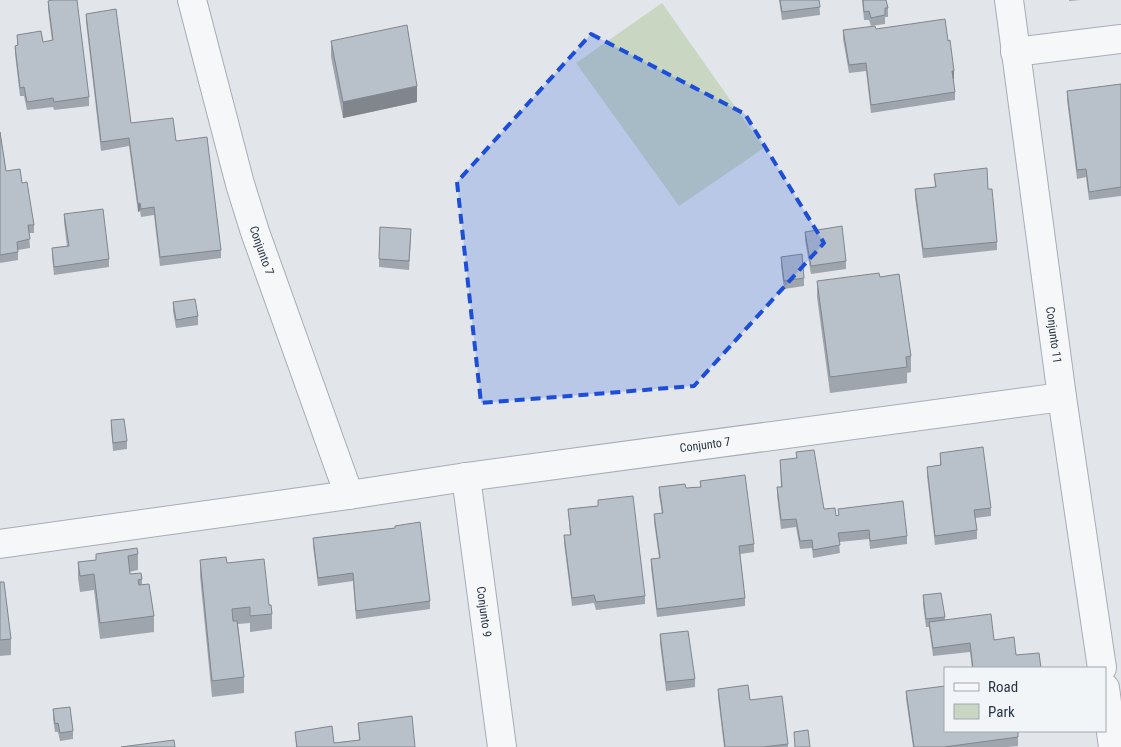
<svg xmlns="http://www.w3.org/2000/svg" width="1121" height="747" viewBox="0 0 1121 747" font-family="'Roboto Condensed',sans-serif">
<rect width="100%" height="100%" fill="#e2e6eb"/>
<!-- green -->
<path fill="#c9d6c2" d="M662,3L764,148L679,206L576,63Z"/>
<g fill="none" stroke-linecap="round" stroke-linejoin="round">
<!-- street casing -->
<g stroke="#a7adb6" stroke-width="30">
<g id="street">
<path id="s1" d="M192,0L240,184L255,232L349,495"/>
<path id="s2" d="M1009,0L1062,397L1102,668"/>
<path d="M1015,52L1121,39"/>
<path id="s3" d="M466,477L502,747"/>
<path id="s4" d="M0,544L349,495L466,477L1062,397"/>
<path d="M1105,688L1113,747"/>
</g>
</g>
<!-- street -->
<use href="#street" stroke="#f5f7f9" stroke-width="28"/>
</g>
<!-- wall -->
<path fill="#9ea5ad" d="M779,0H819L820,15L782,20Z
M862,0H886L888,8V17H885V24L871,26L869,20H864Z
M1069,0H1080L1069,1Z
M48,1L89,97V106L54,110L53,107L27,110L24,96H20L15,54V46L17,45V35L43,42L52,41L48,9Z
M86,14L131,123L176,141L221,250V258L160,266L154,215L141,217L140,211L138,212L129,146L101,151L86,22Z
M876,29L948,41L954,79H953L955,92V100L871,113L866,71L849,73L843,39V30Z
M331,41L417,102L343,118L331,57Z
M1121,84V196L1089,200L1086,177L1077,179L1067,100V91Z
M0,132L6,171L22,183L34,225V233H29L30,248L18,250V260L0,263Z
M934,174L988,189L997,242V250L923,258L915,197V189L935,187Z
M64,214L109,259V267L54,275L52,256V248L67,246L64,222Z
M805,232L846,261V269L811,274L805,240Z
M411,237L409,270L379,267V259Z
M781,257L804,278V286L784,289L781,265Z
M880,277L911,356V372L907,373V383L830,393L817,297V281Z
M173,302L198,316V325L176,328L173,311Z
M111,420L127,441V449L113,451L111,428Z
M796,452L824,509L836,516L838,515V509L907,536V544L870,549L869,539L839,542L840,553L813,558L812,548L800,549L796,527L781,529L777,495V487H781L780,460L796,459Z
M940,453L991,508V516L975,518L977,530V539L935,545L927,476V467L940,465Z
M700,481L754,544V552L740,554L745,598V606L657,617L651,567V559L659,558L654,522V514H662L659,495V487L686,488L700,487Z
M598,500L645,596V604L596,610L594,603L572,606L564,543V535H570L568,509L598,506Z
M395,526L430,601V609L356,619L353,581L318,586L313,546V538L395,528Z
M96,554H138V570L129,572L130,574L142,579V585L154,616V632L100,639L94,590L80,592L78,578V562L96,560Z
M200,560L227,563L269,605L272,614V629L250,632V623L238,624L244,677V693L212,697L200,576Z
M0,582L11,639V655L0,656Z
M923,595L945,617V620L994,640L1016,655L1041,668H972L970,652L933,656L929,627H926L923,604Z
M660,634L695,679V687L666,691L660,643Z
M718,689L750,700L788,744V747H724L718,697Z
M906,691L1018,737V746L1008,747H913L906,699Z
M53,709L73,731V739L60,741L58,732H55L53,718Z
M358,723L415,747H296L295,732L334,743L359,740Z"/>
<!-- shaded-wall -->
<path fill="#81868d" d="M952,71H954V79L952,80Z
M417,86V102L343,118V102Z
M140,203V211L138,212V204Z"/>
<!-- building -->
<path fill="#b8c0c9" stroke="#81868d" d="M52,0H77L89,97L54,102L53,98L27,102L24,87L20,88L15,46L18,45L17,35L41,31L43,42L53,40L48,1Z
M780,0H819L820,7L782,12Z
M863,0H886L888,8H885V15L871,18L869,11L864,12Z
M116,9L131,123L173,118L176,141L207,137L221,250L160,257L154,207L141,209L140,203L138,204L129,138L101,142L86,14Z
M945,19L948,41L950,40L954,71H952L955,92L871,105L866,63L849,65L843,30L875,26L876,29Z
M407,25L417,86L343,102L331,41Z
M1121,84V187L1089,192L1086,169L1077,170L1067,91Z
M0,132L6,171L20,169L22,183L27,182L34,225H28L30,239L17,242L18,252L0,255Z
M987,168L988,189H992L997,242L923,249L915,189L936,187L934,174Z
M103,209L109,259L54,267L52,248L69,246L64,214Z
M842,226L846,261L811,266L805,232Z
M380,227L411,229L409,261L379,259Z
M802,254L804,278L784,281L781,257Z
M879,273L880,277L899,274L911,356L906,357L907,367L830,377L817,281Z
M195,299L198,316L176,320L173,302Z
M124,419L127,441L113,443L111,420Z
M983,447L991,508L974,510L977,530L935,536L927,467L941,465L940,453Z
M814,450L824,509L835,508L836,516L839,515L838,509L903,501L907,536L870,541L869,530L838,533L840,545L813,550L812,540L800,541L796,519L781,520L777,487H782L780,460L797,458L796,452Z
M745,475L754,544L739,546L745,598L657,609L651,559L660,558L654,514L663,513L659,487L685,484L686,488L701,487L700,481Z
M633,496L645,596L596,602L594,595L572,598L564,535H571L568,509L598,506V500Z
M420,522L430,601L356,611L353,573L318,578L313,538L395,528V526Z
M137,548L138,554L128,556L130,574L141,573L142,579L138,580L139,585L149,584L154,616L100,623L94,574L80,576L78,562L96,560V554Z
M226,557L227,563L264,559L269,605H271L272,614L250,616V607L232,609L233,621H237L244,677L212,681L200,560Z
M0,582H4L11,639L0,640Z
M941,593L945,617L926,619L923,595Z
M991,614L994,640L1014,637L1016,655L1039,653L1041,668H973L970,643L933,648L929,622Z
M688,631L695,679L666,682L660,634Z
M748,685L750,700L782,696L788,744L763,747H725L718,689Z
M945,686V731H1018V737L944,747H914L906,691Z
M70,707L73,731L60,733L58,723L55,724L53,709Z
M412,716L415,747H297L295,732L332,726L334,743L360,740L358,723Z
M808,730L810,747H795L794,732Z
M174,740L175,747H121Z"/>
<!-- marked area -->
<path fill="#1d4ed8" fill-opacity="0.2" stroke="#1d4ed8" stroke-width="4" stroke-dasharray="10 6" stroke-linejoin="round" d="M591,34L745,114L824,243L694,386L481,403L457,182Z"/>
<g text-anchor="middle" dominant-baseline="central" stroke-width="4" stroke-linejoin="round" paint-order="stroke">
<!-- street labels -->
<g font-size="12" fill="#293544" stroke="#f2f5f8">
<text stroke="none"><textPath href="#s1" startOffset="260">Conjunto 7</textPath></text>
<text stroke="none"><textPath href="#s2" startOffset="338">Conjunto 11</textPath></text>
<text stroke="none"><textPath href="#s4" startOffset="712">Conjunto 7</textPath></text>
<text stroke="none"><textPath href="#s3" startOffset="136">Conjunto 9</textPath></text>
</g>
</g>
<!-- legend -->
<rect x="944" y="667" width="162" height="65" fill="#f2f5f8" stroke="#a2a8b0"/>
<rect x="954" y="683" width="25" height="8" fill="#f5f7f9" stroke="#a2a8b0"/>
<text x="988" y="692" font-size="15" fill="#293544">Road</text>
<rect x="954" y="704" width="25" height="15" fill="#c9d6c2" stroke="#a2a8b0"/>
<text x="988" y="717" font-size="15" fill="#293544">Park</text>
</svg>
